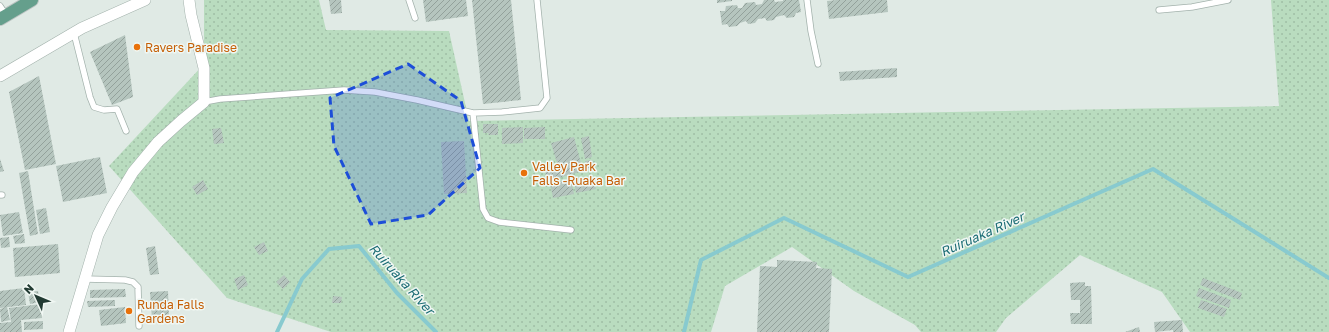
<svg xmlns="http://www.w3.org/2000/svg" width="1329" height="332" viewBox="0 0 1329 332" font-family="'Golos Text',sans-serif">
<defs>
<pattern id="park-dots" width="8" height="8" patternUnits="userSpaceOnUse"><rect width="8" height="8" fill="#b9dcbf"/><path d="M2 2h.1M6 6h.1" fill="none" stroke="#9fbea5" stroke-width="1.8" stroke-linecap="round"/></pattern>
<pattern id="building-hatch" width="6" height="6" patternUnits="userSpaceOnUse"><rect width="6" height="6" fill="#b5c5be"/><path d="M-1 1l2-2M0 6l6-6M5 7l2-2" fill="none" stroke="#93a19b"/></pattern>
</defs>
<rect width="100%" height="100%" fill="#e0eae5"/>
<!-- park -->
<path fill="url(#park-dots)" d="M204,0H319L326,30L449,31L469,121L1279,106L1271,0H1329V332H1190L1162,292L1080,255L1006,318L996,332H921L915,325L854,291L792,247L725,286L711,332H331L227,298L109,166L204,64Z"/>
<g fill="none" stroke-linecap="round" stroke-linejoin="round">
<!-- stream -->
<path stroke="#88cacf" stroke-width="4" d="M277,332L302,279L329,249L359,246L397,293L436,332
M684,332L701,260L784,218L908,277L1153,169L1329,278"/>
</g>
<!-- building -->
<path fill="url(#building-hatch)" d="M329,0H341L342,13L331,14Z
M423,0H466L468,16L426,22Z
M472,0H511L521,100L483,104Z
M717,0H732V1L717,3Z
M764,0H774L775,2L783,1V0H799L801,12L796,13L794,17L787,18L784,15L776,17L774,20L767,21L765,18L758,19L755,23L748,24L746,21L740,23L737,26L729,27L727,24L722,25L720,11H725L726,6L737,5L738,8H742L745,3L755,2L756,5L762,4Z
M836,0H887L888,12L829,19L827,1Z
M125,35L133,97L112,105L90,52Z
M897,68V77L840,81L839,72Z
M39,76L56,164L25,170L9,92Z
M483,124H498V135H488L489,133H483Z
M523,127V143L502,144V128Z
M545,127V139H524V128Z
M221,128L224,143L214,144L212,129Z
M589,136L592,157L585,159L581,138Z
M574,137L583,171L547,181L544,167L557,163L551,143Z
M464,141L467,193L444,194L441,142Z
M100,157L107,193L63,202L56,166Z
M0,159L4,171L0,172Z
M592,160L594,167L587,169L585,161Z
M28,171L38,234L30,236L19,173Z
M593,178L596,189L576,193L574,182Z
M571,179L574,194L553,198L550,183Z
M203,180L208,189L197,195L192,187Z
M46,208L50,232L40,234L36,210Z
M19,212L23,233L3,236L0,215Z
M24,234L25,243L15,244L13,236Z
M9,237L10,247L1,248L0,238Z
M264,242L268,251L259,255L254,247Z
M58,244L60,273L15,277L13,248Z
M155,246L159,274L150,275L146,248Z
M777,260L817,262L816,268L832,269L829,332H757L760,266L777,267Z
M244,275L248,285L238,290L234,279Z
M284,275L290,282L283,289L276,282Z
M1203,278L1242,293L1240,300L1200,285Z
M1085,282V286H1091L1092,324H1071L1070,313H1080V300H1071L1070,283Z
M24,288L26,305L0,308V291Z
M1199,288L1231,300L1229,308L1196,296Z
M125,289L126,297L90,298V290Z
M38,291L40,302L30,304L28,292Z
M168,291L169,318L152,319L150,292Z
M333,296L342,297L341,303H332Z
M115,300V306L88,307L87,301Z
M1201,300L1227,309L1224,317L1198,308Z
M41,304L42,318L21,320L22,332H0V323L11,322L9,308Z
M7,307L10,320L1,322L0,309Z
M125,307L126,323L101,326L99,310Z
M1182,320L1183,332H1173V330L1155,332L1154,322Z
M43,321V329L24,330V322Z
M1139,327L1140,332H1125Z"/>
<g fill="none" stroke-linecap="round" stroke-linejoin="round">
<!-- lane casing -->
<g stroke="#a3b2ac" stroke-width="7">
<path id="lane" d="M409,0L415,18
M807,0L811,31L818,64
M0,6L6,15
M1159,10L1192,7L1228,0
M74,33L90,97L94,107L104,110L117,109L126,131
M204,102L220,99L344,90L375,92L417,100L473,113L502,112L540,108L547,98L537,0
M473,113L483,209L488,218L499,222L571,230
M0,195H2
M86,279L125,280L133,282L138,287L139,326"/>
</g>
<!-- street casing -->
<g stroke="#a3b2ac" stroke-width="12">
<path id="street" d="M0,76L82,28L145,0
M69,332L98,235L112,207L133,172L158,142L181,121L204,102V68L191,15L189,0"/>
</g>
<!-- primary casing -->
<g stroke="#bcc4c2" stroke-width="14">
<path id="primary" d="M0,19L32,0"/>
</g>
<!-- lane -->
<use href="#lane" stroke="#fff" stroke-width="5.5"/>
<!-- street -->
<use href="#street" stroke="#fff" stroke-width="11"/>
<!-- primary -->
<use href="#primary" stroke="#659f8c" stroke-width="12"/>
</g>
<!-- marked area -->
<path fill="#1d4ed8" fill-opacity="0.2" stroke="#1d4ed8" stroke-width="3" stroke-dasharray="8 5" stroke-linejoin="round" d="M408,64L461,101L480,168L428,215L371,224L334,146L330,98Z"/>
<!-- markers -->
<g fill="#e8710a" stroke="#f0f7f3" stroke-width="1.5">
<circle cx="137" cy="47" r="4"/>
<circle cx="524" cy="173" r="4"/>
<circle cx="129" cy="311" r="4"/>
</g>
<g text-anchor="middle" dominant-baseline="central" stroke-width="3" stroke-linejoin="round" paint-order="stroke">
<!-- food labels -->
<g font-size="12" fill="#c56008" stroke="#f0f7f3" text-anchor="start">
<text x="145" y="47">Ravers Paradise</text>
<text x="532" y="166">Valley Park<tspan x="532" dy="14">Falls -Ruaka Bar</tspan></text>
<text x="137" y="304">Runda Falls<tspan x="137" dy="14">Gardens</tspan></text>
</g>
<!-- water labels -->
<g font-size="13" font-style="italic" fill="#1c6d75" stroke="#f0f7f3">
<text transform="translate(982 234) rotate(-24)">Ruiruaka River</text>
<text transform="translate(402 279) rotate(48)">Ruiruaka River</text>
</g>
</g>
<!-- north arrow -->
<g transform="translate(36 296) rotate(314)" stroke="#f0f7f3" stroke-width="3" paint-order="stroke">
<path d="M0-3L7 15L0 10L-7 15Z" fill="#213a32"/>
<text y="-6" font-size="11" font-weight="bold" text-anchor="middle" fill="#213a32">N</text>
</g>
</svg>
